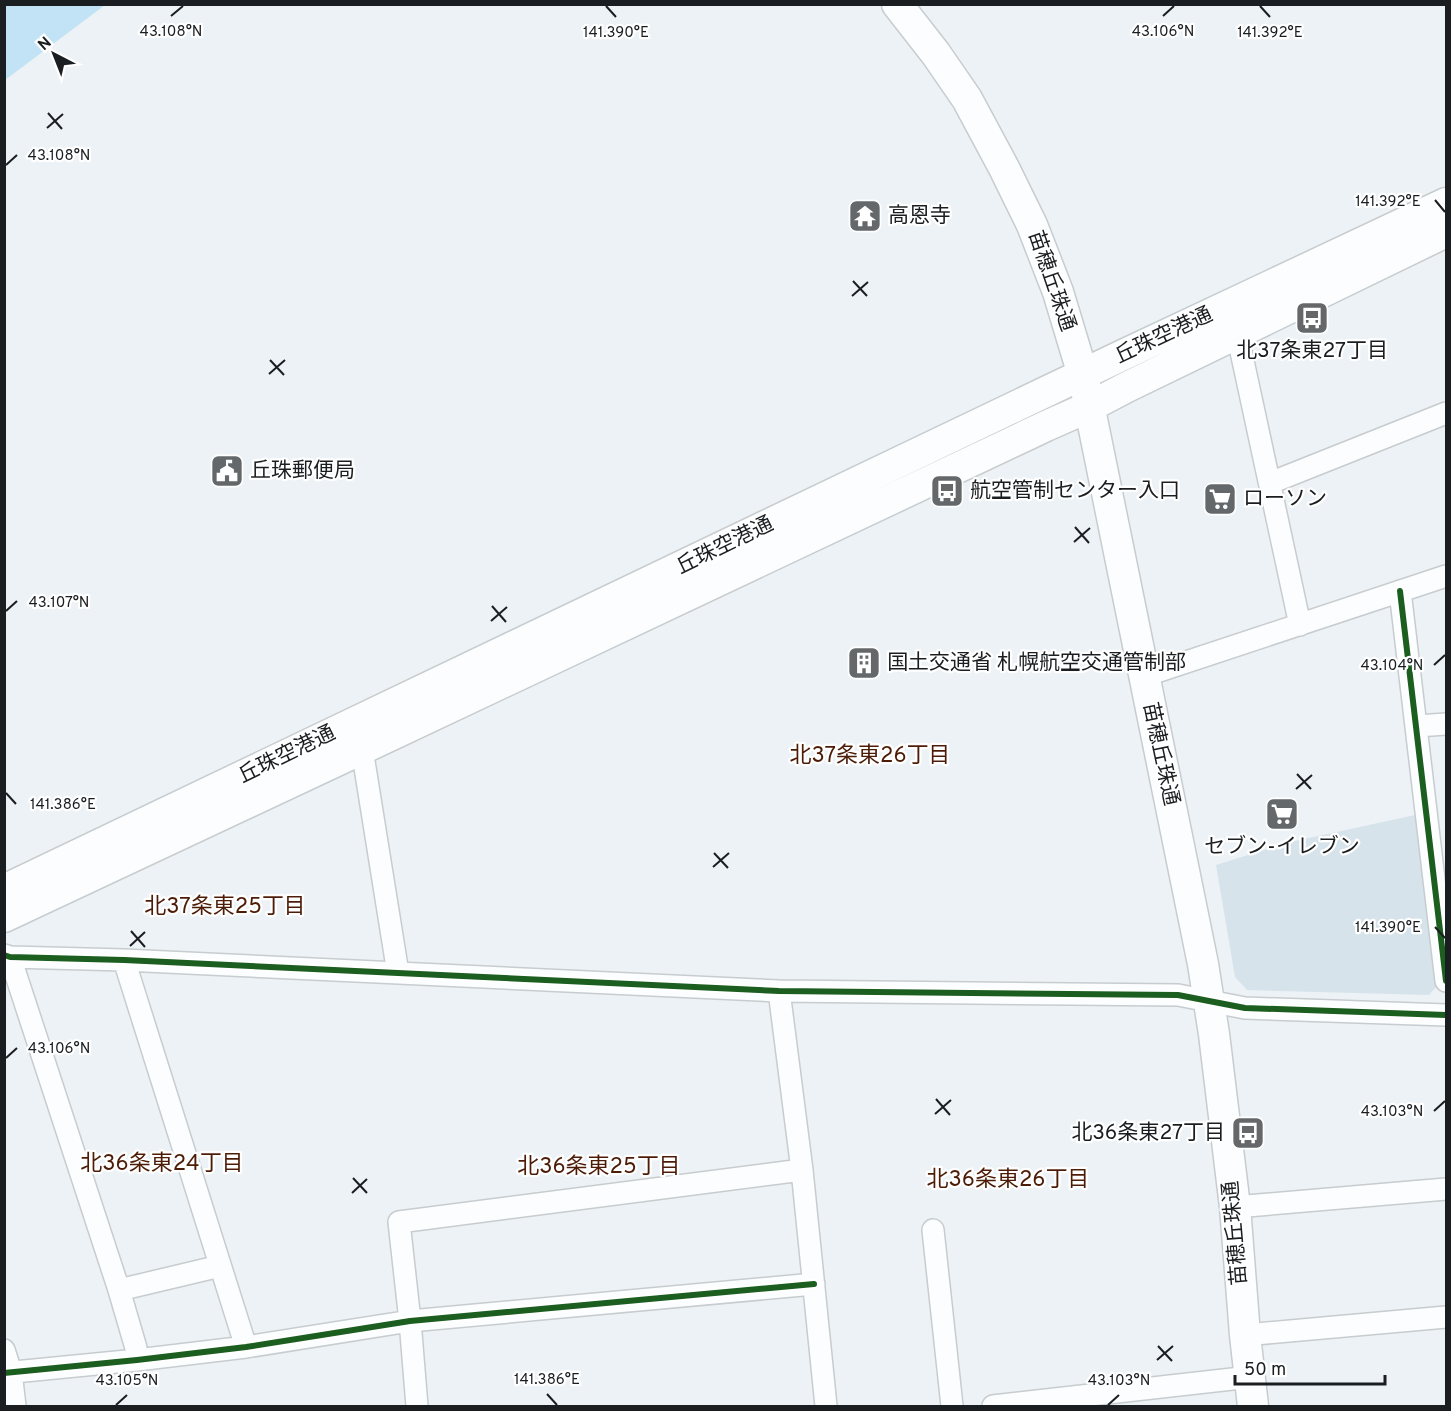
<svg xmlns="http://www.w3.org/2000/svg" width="1451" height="1411" viewBox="0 0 1451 1411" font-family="Overpass,'Noto Sans JP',sans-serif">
<rect width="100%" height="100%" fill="#ecf2f5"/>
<!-- built -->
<path fill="#d7e3ea" d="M1415,815L1436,987L1429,995L1247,990L1235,977L1216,865L1286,843Z"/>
<!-- green -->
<path fill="#c2e3f5" d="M5,4H105V5L5,80Z"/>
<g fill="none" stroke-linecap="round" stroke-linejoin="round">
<!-- minor casing -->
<g stroke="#c7cccf" stroke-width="24">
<path id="minor" d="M1234,321L1237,333L1300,625
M1270,483L1446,413
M1400,591L1446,981
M1144,676L1446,576
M1417,726L1446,724
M362,749L398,973
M4,955L10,957L124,960L779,991L1178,995L1245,1008L1446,1015
M10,957L119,1290L136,1348L137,1360
M124,960L246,1347
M779,991L802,1170L826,1406
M1235,1207L1446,1189
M933,1230L952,1406
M119,1290L220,1266
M1245,1335L1446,1317
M4,1350L11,1372L15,1406
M4,1373L137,1360L246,1347L410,1321L814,1284
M417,1406L410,1321L399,1222L802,1170
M993,1406L1250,1377"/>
</g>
<!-- secondary casing -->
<g stroke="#c7cccf" stroke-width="33">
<path id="secondary" d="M897,4L936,54L967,99L1004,168L1032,225L1058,292L1083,375L1203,964L1214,1034L1235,1207L1245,1335L1253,1406
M4,890L1123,355L1446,203
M4,917L362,749L1046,426L1089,407L1127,387L1446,232"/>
</g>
<!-- minor -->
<use href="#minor" stroke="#fcfdfe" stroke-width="21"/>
<!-- secondary -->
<use href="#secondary" stroke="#fcfdfe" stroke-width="30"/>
<!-- cycleway casing -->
<g stroke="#fff" stroke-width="10">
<path id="cycleway" d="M1400,591L1446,981
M4,955L10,957L124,960L779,991L1178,995L1245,1008L1446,1015
M4,1373L137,1360L246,1347L410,1321L814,1284"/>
</g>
<!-- cycleway -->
<use href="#cycleway" stroke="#1b5e20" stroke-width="6"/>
</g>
<!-- ticks -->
<path fill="none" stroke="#1a1e20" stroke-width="2" d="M606,6L616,17M1260,6L1270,17M171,16L183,6M1163,16L1174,6M48,113L62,129M47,128L63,114M6,165L17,155M1435,200L1445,212M853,281L867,296M852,296L868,282M270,360L284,375M269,374L285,360M1075,527L1089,543M1074,542L1090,528M492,606L506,622M6,611L17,601M491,621L507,607M1434,665L1445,655M1297,774L1311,789M1296,789L1312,775M6,793L16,804M714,853L728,868M713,867L729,853M1435,927L1445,938M131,931L145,947M130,946L145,932M6,1058L17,1048M936,1099L950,1115M1434,1111L1445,1101M935,1114L951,1100M353,1178L367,1193M352,1193L367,1179M1158,1346L1172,1361M1157,1360L1173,1346M547,1394L557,1405M116,1405L127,1395M1108,1405L1119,1395"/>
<!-- icons -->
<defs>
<g id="temple-square" transform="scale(1.725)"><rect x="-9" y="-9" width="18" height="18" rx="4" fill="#64686b" stroke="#fff"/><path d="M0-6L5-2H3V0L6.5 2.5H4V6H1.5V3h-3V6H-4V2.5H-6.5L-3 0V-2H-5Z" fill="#fff"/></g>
<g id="bus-square" transform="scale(1.725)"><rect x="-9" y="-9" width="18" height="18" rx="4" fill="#64686b" stroke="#fff"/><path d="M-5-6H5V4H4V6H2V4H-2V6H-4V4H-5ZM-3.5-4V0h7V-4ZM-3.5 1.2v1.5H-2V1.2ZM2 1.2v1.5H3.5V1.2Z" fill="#fff"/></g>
<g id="civic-square" transform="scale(1.725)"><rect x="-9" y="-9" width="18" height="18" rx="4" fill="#64686b" stroke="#fff"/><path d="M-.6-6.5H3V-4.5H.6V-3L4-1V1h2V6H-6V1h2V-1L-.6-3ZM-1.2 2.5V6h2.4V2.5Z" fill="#fff"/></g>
<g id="supermarket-square" transform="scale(1.725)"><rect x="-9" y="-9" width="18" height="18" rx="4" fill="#64686b" stroke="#fff"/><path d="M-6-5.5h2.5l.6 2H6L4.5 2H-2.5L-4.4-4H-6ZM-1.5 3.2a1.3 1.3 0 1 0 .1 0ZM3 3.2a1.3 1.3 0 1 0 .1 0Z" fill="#fff"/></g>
<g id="building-square" transform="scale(1.725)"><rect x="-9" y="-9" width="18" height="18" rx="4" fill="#64686b" stroke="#fff"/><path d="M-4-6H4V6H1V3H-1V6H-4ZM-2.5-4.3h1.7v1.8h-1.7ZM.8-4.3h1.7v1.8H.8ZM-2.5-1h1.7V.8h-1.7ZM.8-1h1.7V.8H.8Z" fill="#fff"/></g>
</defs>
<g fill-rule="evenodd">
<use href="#temple-square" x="865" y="216"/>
<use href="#bus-square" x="1312" y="318"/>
<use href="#civic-square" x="227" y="471"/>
<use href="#bus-square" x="947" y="491"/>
<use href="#supermarket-square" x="1220" y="499"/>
<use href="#building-square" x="864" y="663"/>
<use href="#supermarket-square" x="1282" y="814"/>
<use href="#bus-square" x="1248" y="1133"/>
</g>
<g text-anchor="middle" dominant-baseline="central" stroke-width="4.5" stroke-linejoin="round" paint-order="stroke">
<!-- poi labels -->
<g font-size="21" fill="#1a1e20" stroke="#fff" text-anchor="start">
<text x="888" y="216">高恩寺</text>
<text x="1312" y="351" text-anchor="middle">北37条東27丁目</text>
<text x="250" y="471">丘珠郵便局</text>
<text x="970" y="491">航空管制センター入口</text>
<text x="1243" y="499">ローソン</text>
<text x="887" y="663">国土交通省 札幌航空交通管制部</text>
<text x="1282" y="847" text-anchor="middle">セブン-イレブン</text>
<text x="1225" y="1133" text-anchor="end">北36条東27丁目</text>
</g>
<!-- street labels -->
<g font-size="21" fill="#1a1e20" stroke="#fff">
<text transform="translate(1051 281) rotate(71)">苗穂丘珠通</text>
<text transform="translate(1164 336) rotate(-25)">丘珠空港通</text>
<text transform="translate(725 546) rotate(-26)">丘珠空港通</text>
<text transform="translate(1160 754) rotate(78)">苗穂丘珠通</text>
<text transform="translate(287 755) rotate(-26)">丘珠空港通</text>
<text transform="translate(1236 1233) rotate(-95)">苗穂丘珠通</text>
</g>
<!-- neighbourhood labels -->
<g font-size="22" fill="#4c1c07" stroke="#fff">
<text x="870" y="756">北37条東26丁目</text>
<text x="225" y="907">北37条東25丁目</text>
<text x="162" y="1164">北36条東24丁目</text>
<text x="599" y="1167">北36条東25丁目</text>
<text x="1008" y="1180">北36条東26丁目</text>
</g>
</g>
<g font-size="15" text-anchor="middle" fill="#1a1e20" stroke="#fff" stroke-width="4.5" stroke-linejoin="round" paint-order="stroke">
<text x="171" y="36">43.108°N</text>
<text x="1163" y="36">43.106°N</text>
<text x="616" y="37">141.390°E</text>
<text x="1270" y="37">141.392°E</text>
<text x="59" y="160">43.108°N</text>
<text x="1388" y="206">141.392°E</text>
<text x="59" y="607">43.107°N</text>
<text x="1392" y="670">43.104°N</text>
<text x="63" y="809">141.386°E</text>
<text x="1388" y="932">141.390°E</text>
<text x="59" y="1053">43.106°N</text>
<text x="1392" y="1116">43.103°N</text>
<text x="547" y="1384">141.386°E</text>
<text x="127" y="1385">43.105°N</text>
<text x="1119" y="1385">43.103°N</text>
</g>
<!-- border -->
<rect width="1451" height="1411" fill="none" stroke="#1a1e20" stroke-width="12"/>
<!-- north arrow -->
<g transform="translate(54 54) rotate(318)" stroke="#ffffff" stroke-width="4.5" paint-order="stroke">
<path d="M0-4.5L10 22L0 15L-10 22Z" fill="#1a1e20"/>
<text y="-9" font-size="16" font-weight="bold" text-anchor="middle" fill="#1a1e20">N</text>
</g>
<!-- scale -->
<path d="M1235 1375v9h150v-9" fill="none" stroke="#1a1e20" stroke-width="3"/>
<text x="1244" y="1375" font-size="18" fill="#1a1e20" stroke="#ffffff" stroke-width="4.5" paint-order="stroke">50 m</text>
</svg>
